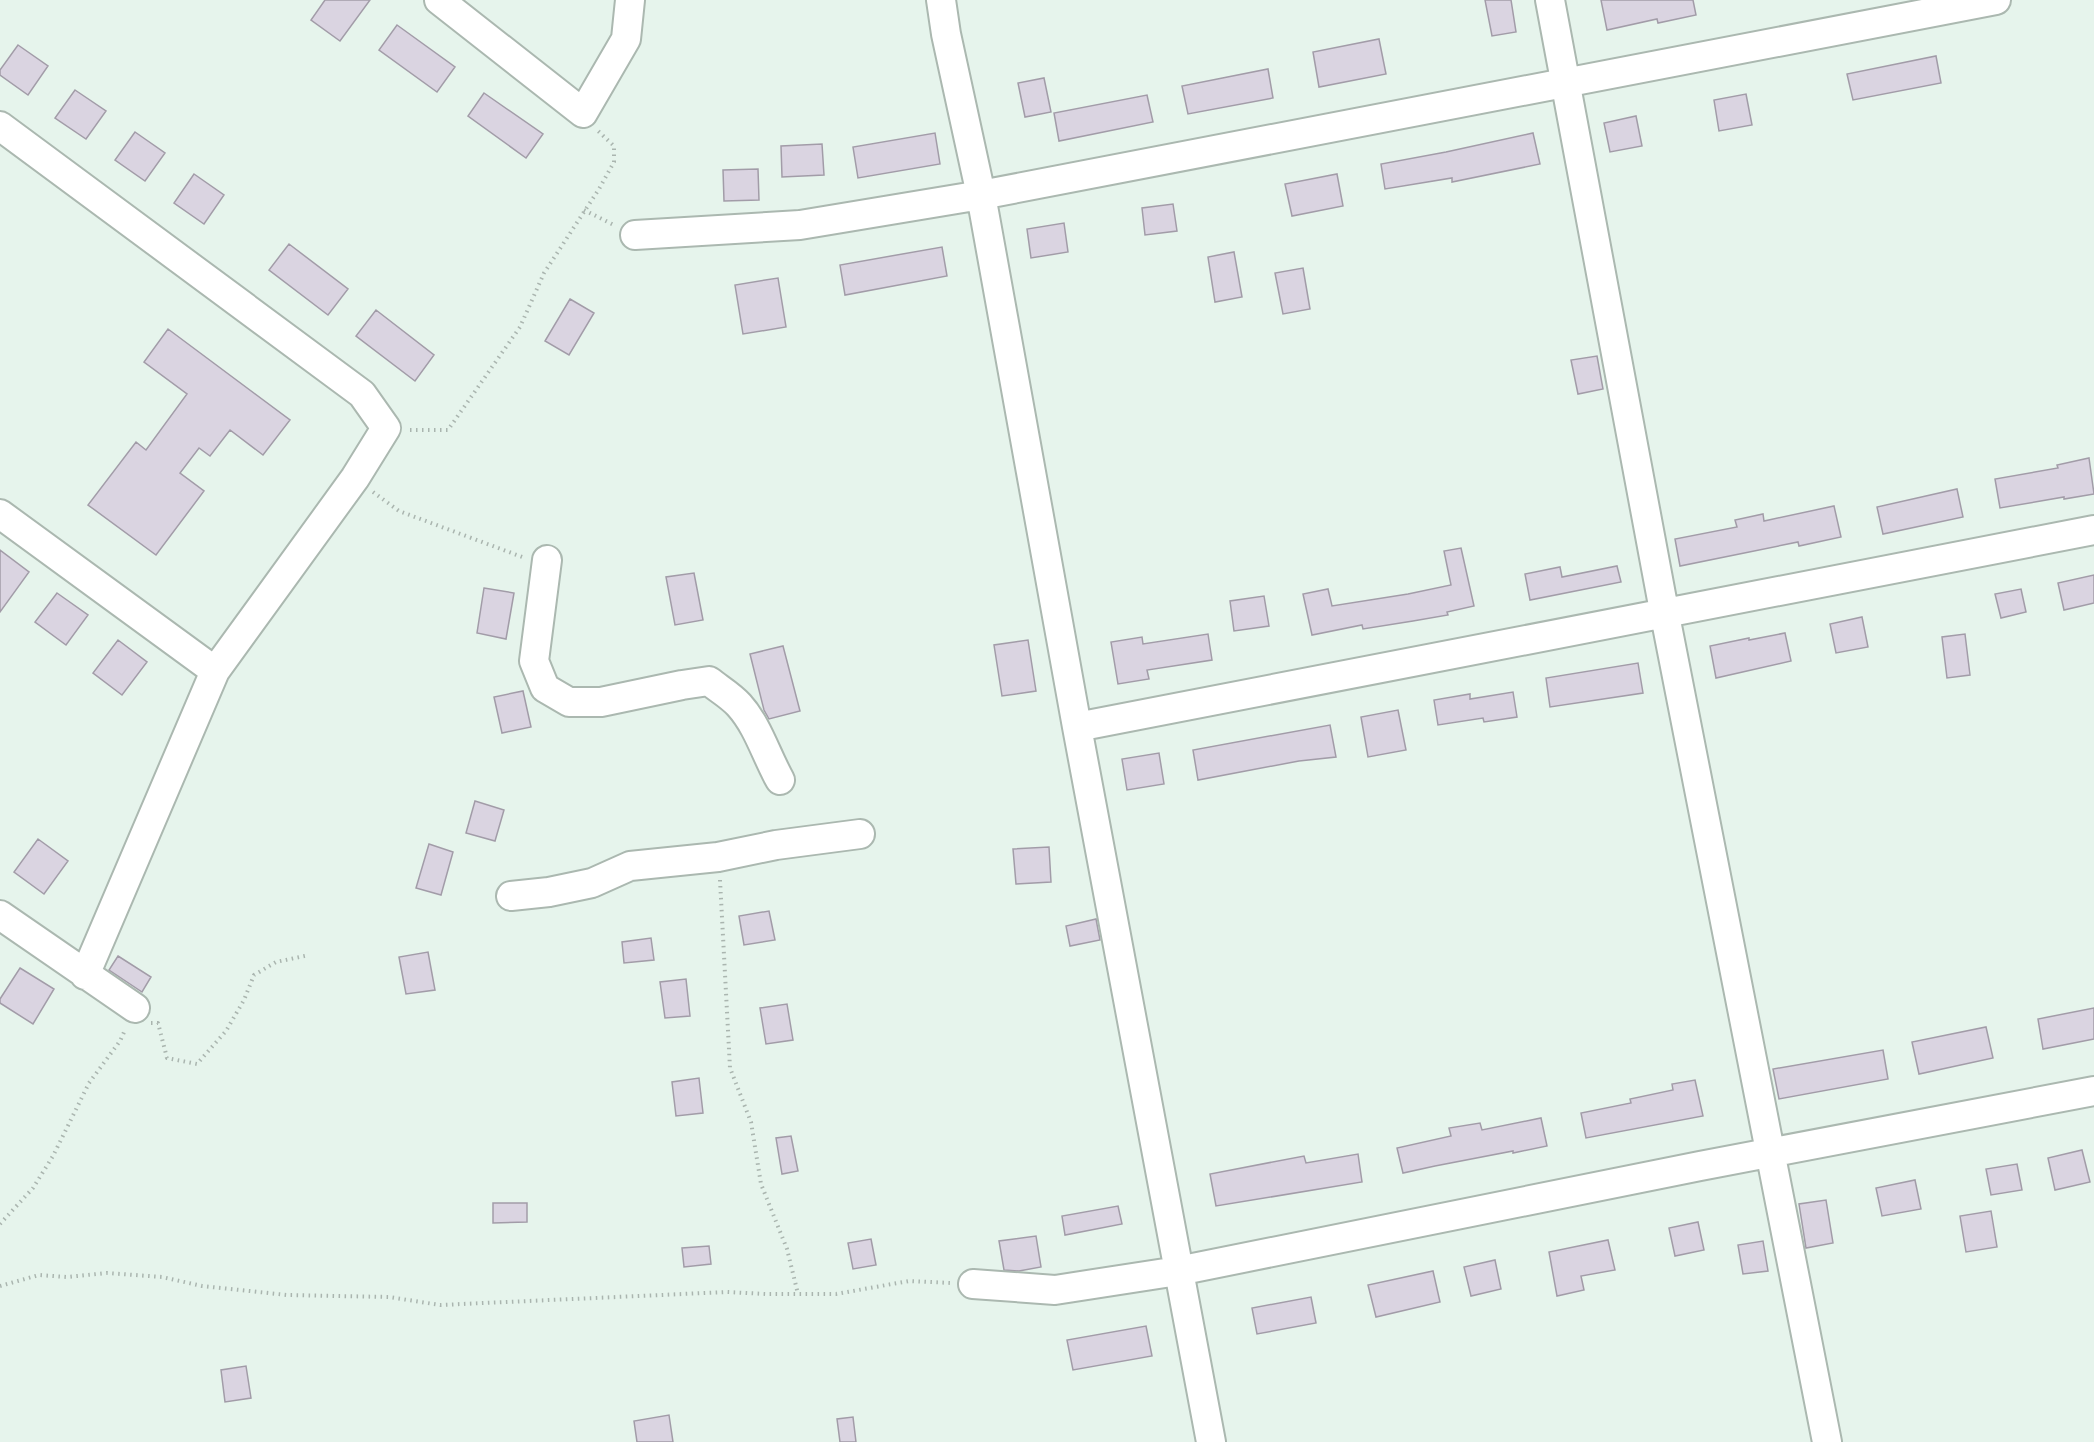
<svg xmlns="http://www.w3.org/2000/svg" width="2094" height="1442" viewBox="0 0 2094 1442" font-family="Signika,sans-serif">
<rect width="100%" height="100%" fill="#e6f4ec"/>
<!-- building -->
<path fill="#dad4e1" stroke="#a29ca8" stroke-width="1.5" d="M325,0H370L340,41L311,20Z
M1485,0H1511L1516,32L1492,36Z
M1601,0H1693L1696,15L1658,23L1657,19L1607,30Z
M397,25L455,67L437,92L379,50Z
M1379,39L1386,74L1319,87L1313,52Z
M18,45L48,66L28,95L0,75V70Z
M1936,56L1941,83L1853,100L1847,74Z
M1268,69L1273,98L1188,114L1182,86Z
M1044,78L1051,112L1025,117L1018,83Z
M75,90L106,111L86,139L55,118Z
M484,93L543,134L526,158L468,116Z
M1746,94L1752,125L1719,131L1714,100Z
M1147,95L1153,122L1059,141L1054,113Z
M1636,116L1642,146L1610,152L1604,123Z
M135,132L165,153L145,181L115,160Z
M935,133L940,164L858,178L853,147Z
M1533,133L1540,164L1452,182V178L1385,189L1381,164L1446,152Z
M822,144L824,175L782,177L781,146Z
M758,169L759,200L724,201L723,170Z
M194,174L224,195L204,224L174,203Z
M1337,174L1343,206L1292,216L1285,184Z
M1173,204L1177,231L1145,235L1142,208Z
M1064,223L1068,252L1031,258L1027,229Z
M289,244L348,289L328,315L269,270Z
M942,247L947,276L845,295L840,265Z
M1234,252L1242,297L1215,302L1208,257Z
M1303,268L1310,309L1283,314L1275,273Z
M778,278L786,327L743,334L735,285Z
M570,299L594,313L569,355L545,341Z
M376,310L434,355L415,381L356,336Z
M168,329L290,420L263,455L230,430L210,456L199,448L180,473L204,491L156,555L88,505L136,442L146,450L187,394L144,362Z
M1597,356L1603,389L1578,394L1571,360Z
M2089,458L2094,494L2064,499V497L2000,508L1995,479L2058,468L2057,465Z
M1957,489L1963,517L1883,534L1877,507Z
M1834,506L1841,537L1799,546L1798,542L1680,566L1675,539L1737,527L1735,520L1763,514L1764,521Z
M1461,548L1474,606L1447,612L1448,615L1413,621L1363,629L1362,625L1312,635L1303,594L1328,589L1332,606L1408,594L1451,585L1444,551Z
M0,550L29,572L0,612Z
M1617,566L1621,582L1530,600L1525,574L1560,567L1562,577Z
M694,573L703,620L675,625L666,577Z
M2094,575V603L2064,610L2058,583Z
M484,588L514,593L506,639L477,633Z
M2021,589L2026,612L2001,618L1995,594Z
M57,593L88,615L66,645L35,622Z
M1264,596L1269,626L1234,631L1230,601Z
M1862,617L1868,647L1836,653L1830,624Z
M1785,633L1791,661L1716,678L1710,646L1749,638V640Z
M1208,634L1212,660L1147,670L1149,679L1118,684L1111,642L1142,637L1143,644Z
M1965,634L1970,675L1947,678L1942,637Z
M118,640L147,662L122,695L93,673Z
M1028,640L1036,691L1002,696L994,645Z
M783,646L800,711L769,719L764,710L750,654Z
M1638,663L1643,693L1550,707L1546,678Z
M523,691L531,727L502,733L494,697Z
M1513,692L1517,717L1484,722L1483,718L1438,725L1434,700L1470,694V699Z
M1398,710L1406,750L1368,757L1361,717Z
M1330,725L1336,757L1299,761L1198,780L1193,750Z
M1159,753L1164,784L1127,790L1122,759Z
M475,801L504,810L495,841L466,833Z
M38,839L68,861L44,894L14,872Z
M429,844L453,852L441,895L416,888Z
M1049,847L1051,882L1016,884L1013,849Z
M769,911L775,940L744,945L739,916Z
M1096,919L1100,940L1070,946L1066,926Z
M651,938L654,960L624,963L622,942Z
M428,952L435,990L406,994L399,957Z
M118,956L151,977L142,992L109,970Z
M20,968L54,989L33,1024L0,1003V999Z
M686,979L690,1016L665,1018L660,982Z
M787,1004L793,1040L766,1044L760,1008Z
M2094,1008V1039L2043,1049L2038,1019Z
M1986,1027L1993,1058L1919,1074L1912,1042Z
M1883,1050L1888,1079L1779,1099L1773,1069Z
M699,1078L703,1113L676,1116L672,1082Z
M1695,1080L1703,1116L1586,1138L1581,1113L1631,1103L1630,1099L1673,1090L1672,1084Z
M1541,1118L1547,1146L1513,1153V1151L1435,1166L1403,1173L1397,1148L1451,1136L1449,1128L1480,1123L1482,1130Z
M791,1136L798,1171L782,1174L776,1138Z
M2082,1150L2090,1182L2055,1190L2048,1158Z
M1358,1154L1362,1182L1216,1206L1210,1174L1304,1156L1306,1163Z
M2017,1164L2022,1190L1991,1195L1986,1169Z
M1915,1180L1921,1209L1882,1216L1876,1188Z
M1826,1200L1833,1243L1806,1248L1799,1204Z
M493,1203H527V1222L493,1223Z
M1118,1206L1122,1224L1065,1235L1062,1216Z
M1991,1211L1997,1247L1966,1252L1960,1216Z
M1698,1222L1704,1250L1675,1256L1669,1228Z
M1036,1236L1041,1267L1019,1271L1004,1270L999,1241Z
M871,1239L876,1265L853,1269L848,1243Z
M1608,1240L1615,1270L1581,1276L1584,1290L1557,1296L1549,1252Z
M1763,1241L1768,1271L1743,1274L1738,1245Z
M709,1246L711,1264L684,1267L682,1248Z
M1495,1260L1501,1289L1471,1296L1464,1267Z
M1433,1271L1440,1302L1376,1317L1368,1285Z
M1311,1297L1316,1323L1257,1334L1252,1308Z
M1146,1326L1152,1356L1073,1370L1067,1340Z
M246,1366L251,1398L225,1402L221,1370Z
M669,1415L673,1442H637L634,1421Z
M853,1417L856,1442H840L837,1419Z"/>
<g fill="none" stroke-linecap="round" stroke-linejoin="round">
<!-- minor casing -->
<g stroke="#abb8b0" stroke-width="32">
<path id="minor" d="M439,0L583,113L626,39L630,0
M941,0L946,34L981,195L1077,727L1211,1442
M1550,0L1662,600L1827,1442
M0,126L362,394L386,428L355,478L215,671L85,975
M635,235L800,225L981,195L1996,0
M0,514L215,671
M547,560L534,661L545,688L569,702H601L682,685L709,681C719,689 731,696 739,705C758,726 766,755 780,780
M1077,727L2094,530
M511,896L549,892L592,883L630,866L718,857L776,845L860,834
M0,915L135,1008
M973,1284L1055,1290L1178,1271L1700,1166L2094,1091"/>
</g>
<!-- path -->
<path stroke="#aab5af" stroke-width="4" stroke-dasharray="1.5 4.5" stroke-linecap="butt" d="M584,210L616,226
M410,430H448L520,327L544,273L599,189L614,162V146L597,130
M373,492L399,511L525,558
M720,880L730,1068L751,1122L761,1184L787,1249L798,1294
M151,1023H158L167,1058L197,1064L226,1031L244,1000L254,975L276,962L309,955
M0,1224L33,1188L53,1156L89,1083L120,1041L125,1030
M0,1286L39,1275L67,1277L107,1273L162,1277L202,1286L287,1295L389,1297L440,1305L727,1292L766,1294H836L909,1281L951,1283"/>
<!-- minor -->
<use href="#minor" stroke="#fff" stroke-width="28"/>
</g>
</svg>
